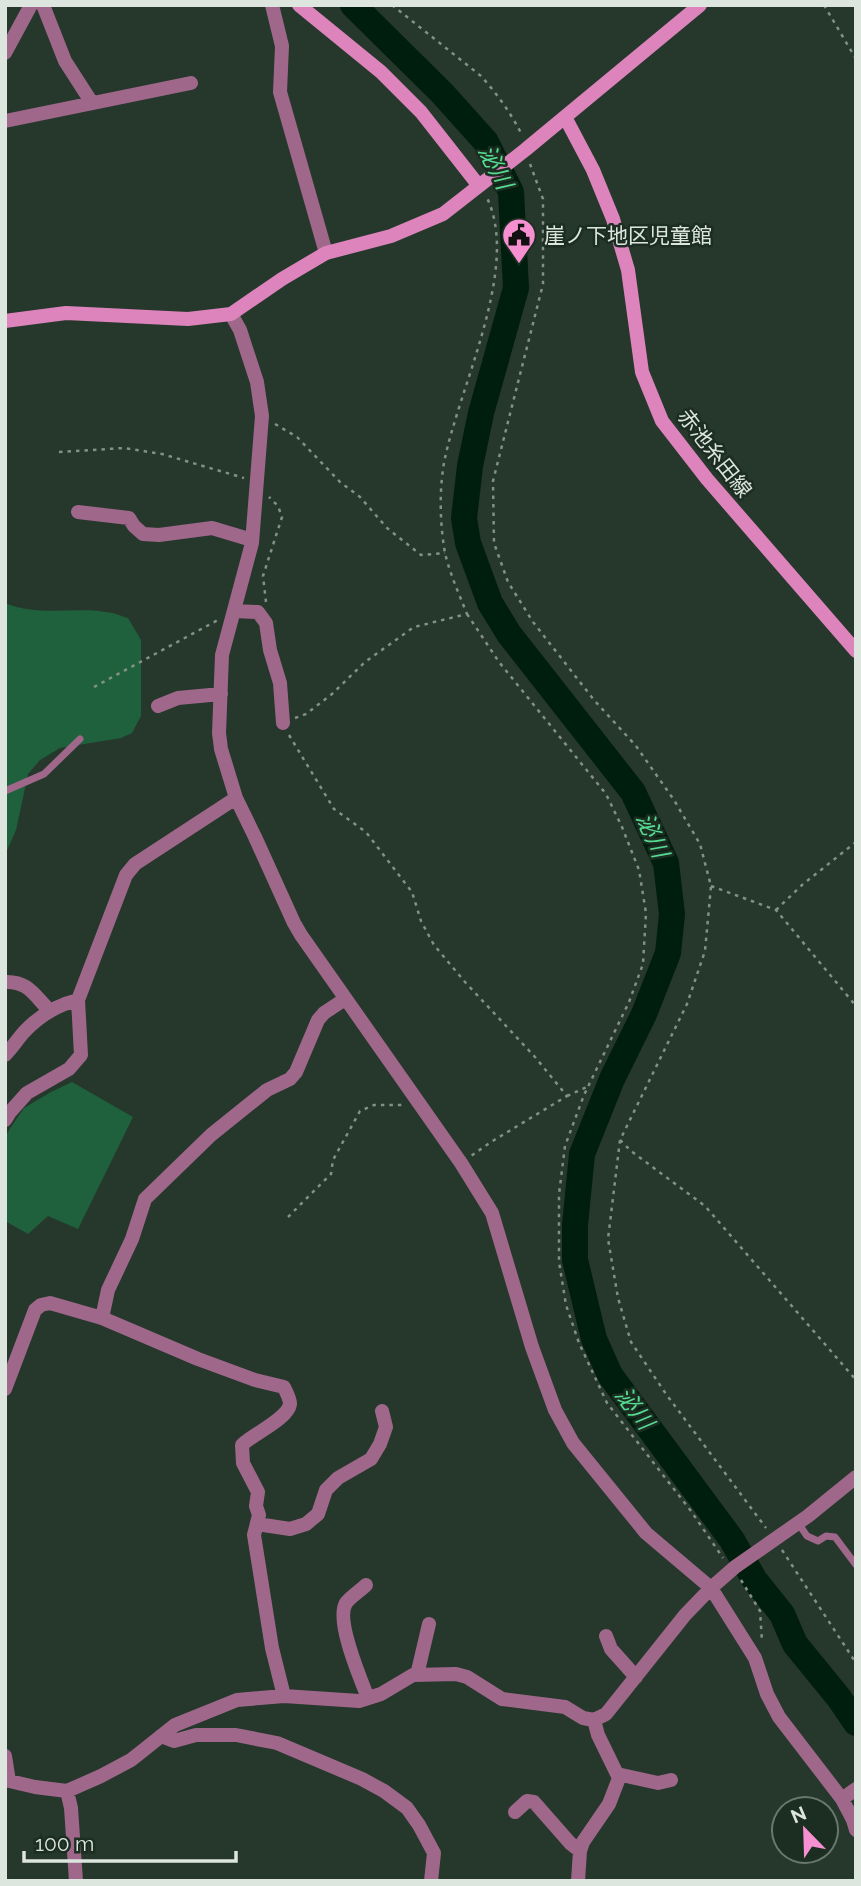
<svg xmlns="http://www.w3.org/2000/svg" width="861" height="1886" viewBox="0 0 861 1886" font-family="Raleway,'Noto Sans JP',sans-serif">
<rect width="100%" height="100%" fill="#26372c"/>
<!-- green -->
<path fill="#1f613d" d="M5,603C42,618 76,605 112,613C118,614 123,617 128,618L141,640V716L132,733L121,738L60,748L40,760L28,774L16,830L5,855Z
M72,1082L133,1117L78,1229L48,1216L28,1234L5,1221V1138L9,1130L24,1108L51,1092Z"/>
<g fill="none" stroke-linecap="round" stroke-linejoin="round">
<!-- river -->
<path stroke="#001e0d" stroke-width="26" d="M353,5L442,93L486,142L511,192L516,288L481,413L470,466L464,518L468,543L490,603L509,634L633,792L666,863L672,914L668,953L644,1014L612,1079L582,1154L575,1225V1260L594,1339L610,1375L732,1540L754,1579L782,1614L795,1644L839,1698L856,1723"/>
<!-- path -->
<path stroke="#839087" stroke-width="2.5" stroke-dasharray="3.5 5" stroke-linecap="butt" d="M392,5L481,76C497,94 511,113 522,135
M824,5L856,59
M530,164L543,199V284L493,481L494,543L508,582L533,622L594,700L636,746L674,800L700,844L711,886L705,951L687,1004L620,1140L608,1239L618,1298L631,1342L666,1394L766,1528
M275,424L297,437L340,482L360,497L387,528L421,555L445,553
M59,452L124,448L162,454L244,478
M266,602L263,576L282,517L278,506L269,497
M467,614L499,662L606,794L622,827L639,870L646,913L643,964L629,1002L584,1095L565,1146L559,1194V1262L566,1305L579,1343L607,1403L691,1511L723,1558
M94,687L218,620
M295,718L306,714L332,694L365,662L414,627L467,614C459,594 450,574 445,553C440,525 439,491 444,463C458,389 521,268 487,198
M289,735L334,809L366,832L412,892L421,921L434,945L465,982L535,1057L567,1096L491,1142L471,1156
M711,886L776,910L856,1006
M776,910L802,885L856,842
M567,1096L589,1086
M620,1140L631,1151L705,1206L856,1380
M288,1217L331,1174L333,1160L360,1111L374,1105H404
M782,1550L856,1663
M741,1580L760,1611L762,1641"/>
<!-- lane -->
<path stroke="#9f688a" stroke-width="7" d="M5,791L44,774L80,739
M798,1523L807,1536L818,1541L826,1536L835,1537L856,1565"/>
<!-- street -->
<path stroke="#9f688a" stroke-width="14" d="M43,5L65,61L92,103
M272,5L282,46L280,92L326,253
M5,53L31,5
M5,121L191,83
M231,314L240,330L257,382L262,416L252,543L222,655L219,733L221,749L236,798L255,837L294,923L301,935L461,1163L492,1213L532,1347L555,1410L573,1443L646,1533L711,1588L755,1658L767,1694L779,1717L842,1799L853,1820L856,1830
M78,512L129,518L134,526L143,534L159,535L212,528L252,540
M234,611L258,612L266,623L270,650L280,683L283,723
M158,706L178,698L221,694
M5,982C28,981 34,995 49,1010
M5,1055C12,1048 17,1040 24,1032C39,1016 56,1005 78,1000
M5,1120L10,1112L27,1093L69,1069L81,1055L78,1000L126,875L135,864L236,798
M102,1318L108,1290L132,1239L145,1199L211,1135L267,1090L290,1079L296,1072L318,1020L324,1013L345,999
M5,1389L35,1310L41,1305L50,1303L102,1318L198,1359L255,1380L284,1387C286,1392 290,1398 290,1404C288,1419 253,1434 242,1445L243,1463L258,1492L256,1506L259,1515L254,1535L272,1648L284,1696
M257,1524L290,1529L306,1524L318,1514L326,1490L338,1478L371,1459L380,1444L386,1427L382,1411
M366,1585C360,1591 350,1597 346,1603C335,1620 361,1680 368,1698
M606,1636L611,1649L636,1677
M417,1675L429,1624
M161,1736L174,1741L196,1735H236L277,1743L362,1779L384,1791L407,1808L419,1825L434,1853L431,1881
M5,1756L9,1781
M617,1774L658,1783L671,1780
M5,1780L35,1787L67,1791L101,1776L131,1760L175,1725L237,1700L284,1696L359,1701L381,1694L413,1675L456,1674L467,1677L502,1699L565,1707L583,1718L594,1720L606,1714L685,1615L711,1588L735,1567L808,1516L856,1477
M67,1791L71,1808L76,1881
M842,1799L856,1789
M515,1812L527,1801L534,1802L570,1843L580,1851
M578,1881L580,1851L583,1842L609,1804L619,1778L598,1735L594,1720"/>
<!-- secondary -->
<path stroke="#dd84bc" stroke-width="14" d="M299,5L381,72L421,112L479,186
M565,117L593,170L613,219L628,270L642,372L662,421L707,479L856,651
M5,321L66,313L188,319L231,314L282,279L326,253L391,236L443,214L525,150L700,5"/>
</g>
<!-- icons -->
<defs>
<g id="civic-pin" transform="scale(1.75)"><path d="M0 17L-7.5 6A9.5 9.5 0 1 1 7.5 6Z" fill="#f690d0" stroke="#1c2d22"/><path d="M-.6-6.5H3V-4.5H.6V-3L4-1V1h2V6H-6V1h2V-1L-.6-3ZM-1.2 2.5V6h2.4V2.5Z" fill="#111"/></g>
</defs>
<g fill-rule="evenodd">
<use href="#civic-pin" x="519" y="235"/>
</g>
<g text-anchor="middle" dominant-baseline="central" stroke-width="5" stroke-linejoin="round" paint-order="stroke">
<!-- poi labels -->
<g font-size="21" fill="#dce6df" stroke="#1c2d22" text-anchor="start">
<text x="544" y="235">崖ノ下地区児童館</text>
</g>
<!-- street labels -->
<g font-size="21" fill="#dce6df" stroke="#1c2d22">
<text transform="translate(715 453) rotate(52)">赤池糸田線</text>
</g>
<!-- water labels -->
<g font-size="23" font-style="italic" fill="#56dc92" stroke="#1c2d22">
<text transform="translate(496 167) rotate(63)">泌川</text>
<text transform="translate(653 835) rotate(66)">泌川</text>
<text transform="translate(635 1408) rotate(53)">泌川</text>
</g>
</g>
<!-- border -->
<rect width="861" height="1886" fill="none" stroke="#dce6df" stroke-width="14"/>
<!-- north arrow -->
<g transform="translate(805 1830) rotate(337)"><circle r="33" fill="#1c2d22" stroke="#69776e" stroke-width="2"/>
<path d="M0-5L12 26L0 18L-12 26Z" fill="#f690d0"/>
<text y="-10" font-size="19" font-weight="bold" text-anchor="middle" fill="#dce6df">N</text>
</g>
<!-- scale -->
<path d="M24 1851v10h212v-10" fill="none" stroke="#dce6df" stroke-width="3.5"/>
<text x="35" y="1851" font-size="21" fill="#dce6df" stroke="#1c2d22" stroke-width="5" paint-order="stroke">100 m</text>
</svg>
